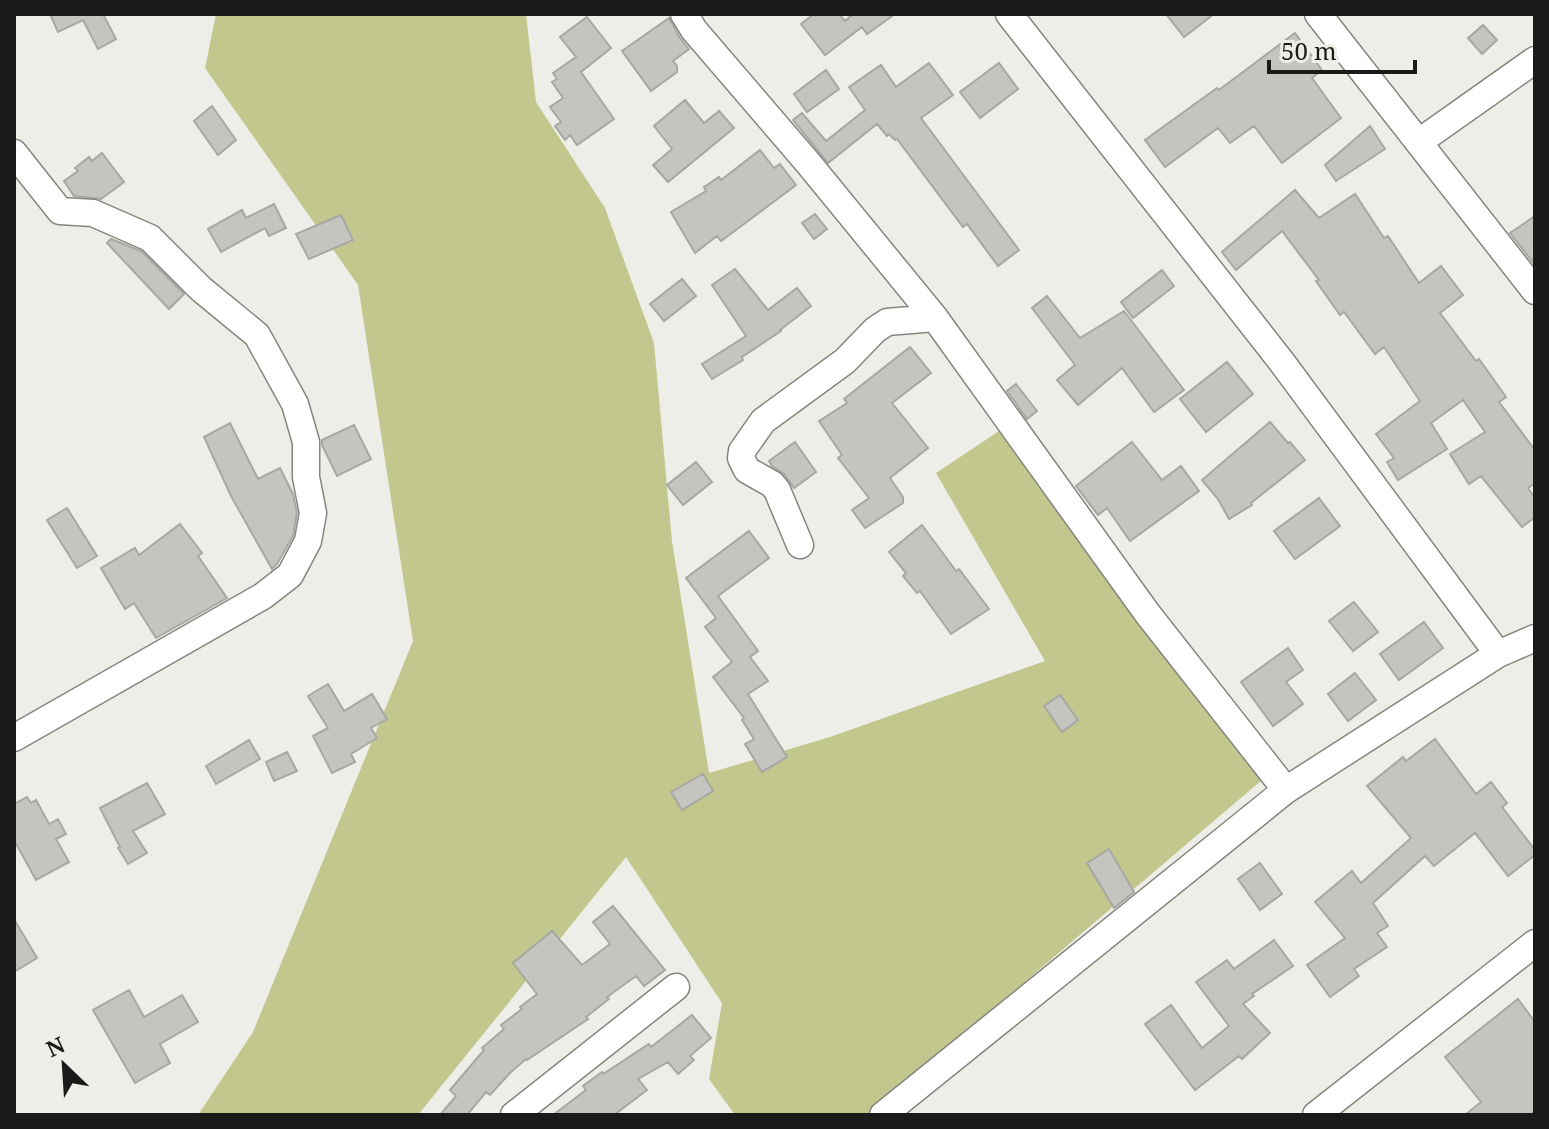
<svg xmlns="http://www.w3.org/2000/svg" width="1549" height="1129" viewBox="0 0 1549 1129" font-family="'Noto Serif',serif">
<rect width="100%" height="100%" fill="#eeeee8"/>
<!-- green -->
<path fill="#c1c78d" d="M216,14H526L536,102L605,208L654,343L672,541L709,773L830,737L1045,661L936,473L1002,429L1262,780L868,1115H735L709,1079L722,1003L626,857L418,1115H198L253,1032L413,641L358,285L205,68Z"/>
<!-- building -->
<path fill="#c5c5c0" stroke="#a7a8a3" stroke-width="2" d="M50,14H103L116,39L98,49L83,20L58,32Z
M814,14H839L845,21L853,14H895L867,34L862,27L825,55L801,24Z
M1166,14H1214L1184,37Z
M587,17L611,48L581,72L614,119L577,145L570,135L565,140L555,126L561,122L550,107L563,98L552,82L557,79L553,73L576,57L560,37Z
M669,18L680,38L689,49L673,61L677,66V72L651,91L622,51Z
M1483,25L1497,40L1482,54L1468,38Z
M1295,33L1322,70L1312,78L1341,118L1282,163L1254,126L1230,143L1218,128L1165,167L1145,140L1217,88L1219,90Z
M929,63L953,95L921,118L1019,250L998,266L967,224L963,227L897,139L895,140L889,134L887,136L877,124L828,163L793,120L802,113L826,141L865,110L849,87L881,65L896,87Z
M999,63L1018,89L980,118L960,92Z
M826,70L839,89L807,112L794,94Z
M685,100L704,123L719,111L734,128L668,182L653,165L672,149L654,126Z
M212,106L236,140L218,155L194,121Z
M1370,126L1385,149L1336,181L1325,165Z
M760,150L774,168L780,164L796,185L721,241L717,236L695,253L671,212L706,191L704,187L719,177L721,180Z
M102,153L124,182L101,199L74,196L64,181L78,171L75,168L89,157L92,161Z
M1295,190L1319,218L1355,194L1384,238L1388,236L1419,283L1441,266L1463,295L1440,313L1476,361L1479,359L1506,397L1499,402L1535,450V483L1528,488L1535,498V517L1522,527L1481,476L1469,484L1450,454L1485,432L1463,400L1431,423L1447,449L1398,480L1387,462L1394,458L1376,434L1420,401L1384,347L1375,354L1344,312L1340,315L1316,281L1319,280L1282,231L1236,270L1222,252Z
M274,204L286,228L269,236L265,228L221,252L208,229L242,210L246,218Z
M815,214L827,229L814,239L802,223Z
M341,215L353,240L309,259L296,234Z
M1535,216V265L1510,233Z
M111,239L141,251L184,294L169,309L107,243Z
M735,269L768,310L797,288L811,306L780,330L781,331L742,357L743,360L712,379L702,364L746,336L712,285Z
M1162,270L1174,286L1133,318L1121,302Z
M682,279L696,296L664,321L650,304Z
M1047,296L1080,338L1124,311L1184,390L1154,412L1122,368L1078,405L1057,380L1075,365L1032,308Z
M910,347L931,373L892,403L928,448L890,478L903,497V503L865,528L852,510L869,498L838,458L842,455L819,421L847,403L844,399Z
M1227,362L1253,394L1206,432L1180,399Z
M1016,384L1037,411L1027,419L1007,391Z
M1270,422L1288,443L1290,442L1305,460L1251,503L1252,505L1229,519L1218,499L1202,480Z
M230,423L258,479L280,468L293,494L297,513L293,536L277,564L272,569L231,496L204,437Z
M354,425L371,459L337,476L322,445V440Z
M795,442L816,472L794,488L784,474L772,466L769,461Z
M1132,442L1162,480L1181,466L1199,491L1130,541L1107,508L1098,515L1076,486Z
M696,462L712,482L683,505L667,485Z
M1319,498L1340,526L1295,559L1274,531Z
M67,508L97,556L77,568L47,520Z
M180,524L202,553L198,556L227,598L156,638L134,603L125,609L101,568L135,548L139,555Z
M922,525L956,571L959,569L989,609L951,634L920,591L917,593L903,576L906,573L889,552Z
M749,531L769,558L718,596L758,651L750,657L768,681L748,694L787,757L762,772L745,744L754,739L742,720L744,718L713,677L732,662L705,627L716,618L686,578Z
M1354,602L1378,632L1353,651L1329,621Z
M1424,622L1443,648L1399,680L1380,654Z
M1288,648L1303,670L1286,682L1303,704L1273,726L1241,682Z
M1355,673L1376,700L1348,721L1328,694Z
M328,684L344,711L372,694L387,719L371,728L377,738L351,754L355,762L332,773L313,736L328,728L308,696Z
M1060,695L1078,720L1062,732L1044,706Z
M1435,739L1476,794L1491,782L1507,803L1502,807L1535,850V855L1508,876L1475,833L1434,866L1425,856L1373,903L1388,926L1377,933L1387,947L1354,969L1359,976L1330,997L1307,965L1345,938L1315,902L1352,871L1361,883L1411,838L1367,786L1403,757L1406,761Z
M249,740L260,759L216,784L206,766Z
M287,752L297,771L274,781L266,762Z
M703,774L713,791L682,810L671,792Z
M147,783L165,814L133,831L147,853L128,864L118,848L120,847L100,808Z
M27,797L31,803L36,800L49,824L58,819L66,834L56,839L69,862L36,880L14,840V804Z
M1109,849L1134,892L1114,908L1087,863Z
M1260,863L1282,894L1260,910L1238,879Z
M613,906L665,970L644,986L636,976L607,997L609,999L586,1017L588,1019L527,1060L526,1059L511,1072L490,1095L486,1092L467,1115H440L456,1096L450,1090L484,1050L482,1048L504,1029L501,1025L522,1009L520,1007L537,994L513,963L552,931L582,965L610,944L593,922Z
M14,919L37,958L14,972Z
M1274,940L1293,966L1252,994L1254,996L1243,1004L1270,1033L1242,1059L1239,1056L1195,1090L1145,1024L1171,1005L1202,1048L1229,1026L1196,982L1227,960L1234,969Z
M129,990L144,1017L182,995L198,1022L160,1044L170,1063L135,1083L93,1010Z
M1518,999L1535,1022V1111L1530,1115H1465L1481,1102L1445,1057Z
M692,1015L711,1038L690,1056L694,1060L678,1074L668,1062L638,1079L647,1090L614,1115H553L586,1090L583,1086L602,1072L603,1074L649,1044L651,1047Z"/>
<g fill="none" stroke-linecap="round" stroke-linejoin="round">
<!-- minor casing -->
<g stroke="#868681" stroke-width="29">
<path id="minor" d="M684,14L694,30L809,164L935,318L1147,613L1286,790
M1009,14L1281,361L1498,654
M1318,14L1535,291
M1419,142L1535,60
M14,153L60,211L93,213L150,238L201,289L257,335L295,404L306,442V477L313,513L308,541L290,575L263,596L14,738
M800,545L777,490L772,484L747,470L741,458L742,451L763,421L845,361L875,330L887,322L935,318
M514,1115L676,987
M883,1115L1286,790L1498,654L1535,638
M1316,1115L1535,943"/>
</g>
<!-- minor -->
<use href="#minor" stroke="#fff" stroke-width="26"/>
</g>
<!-- border -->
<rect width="1549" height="1129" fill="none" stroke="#1a1a18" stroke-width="32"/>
<!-- north arrow -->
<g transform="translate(64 1065) rotate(335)" stroke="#eeeee8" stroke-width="6" paint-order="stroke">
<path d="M0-6L14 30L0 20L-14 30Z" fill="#1a1a18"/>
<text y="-12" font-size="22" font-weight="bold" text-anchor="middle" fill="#1a1a18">N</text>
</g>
<!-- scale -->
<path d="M1269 60v12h146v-12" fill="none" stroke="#1a1a18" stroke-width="4"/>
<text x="1281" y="60" font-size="24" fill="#1a1a18" stroke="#eeeee8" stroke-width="6" paint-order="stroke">50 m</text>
</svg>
